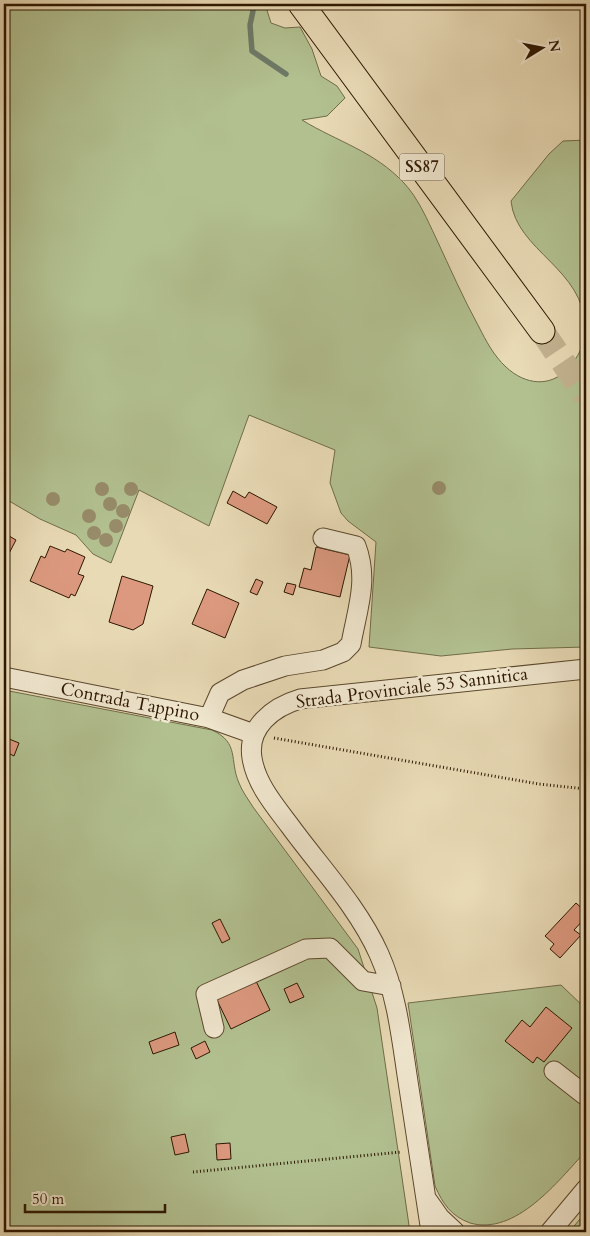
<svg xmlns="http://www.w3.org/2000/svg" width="590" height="1236" viewBox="0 0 590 1236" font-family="Cardo,serif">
<rect width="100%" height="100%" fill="#e8dab5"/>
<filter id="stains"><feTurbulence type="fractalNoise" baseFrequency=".004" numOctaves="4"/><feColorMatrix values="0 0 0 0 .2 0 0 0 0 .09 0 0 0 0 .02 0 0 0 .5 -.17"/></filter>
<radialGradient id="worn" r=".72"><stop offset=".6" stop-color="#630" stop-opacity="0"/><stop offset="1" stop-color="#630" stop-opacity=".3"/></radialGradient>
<!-- green -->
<path fill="#b2c090" stroke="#706c48" d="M4,4H265L271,23L285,28L300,27L312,49L321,76L337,86L345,98L327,116L302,120C338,142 374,151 404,183C418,198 427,219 436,238C450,268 463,298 479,327C486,341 494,356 506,367C525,385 551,388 568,368C578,358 586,343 585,328C585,269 516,251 511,201L549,154L563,141L586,140V647L512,649L441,656L369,647L376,542L348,521L341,513L330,483L335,450L249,415L209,526L139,490L111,563L93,554L76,535L40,519L4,498Z
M4,690L212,730C240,743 229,760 239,783C242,791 248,799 253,807L358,949L377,1008L410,1232H4Z
M561,985L586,1009V1151C558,1181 516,1236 470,1223C451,1216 443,1204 435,1186L408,1003Z
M586,1212V1232H569Z"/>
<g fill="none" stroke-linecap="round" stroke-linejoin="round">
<!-- stream -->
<path stroke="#6d7967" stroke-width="5.5" d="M251,4L253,11L250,25L252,51L286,74"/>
</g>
<!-- building -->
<path fill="#dc997f" stroke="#2d1700" d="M233,491L245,498L249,492L277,507L267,524L227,503Z
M4,533L16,540L4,563Z
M50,546L65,552L67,549L85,557L78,574L84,576L75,596L71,594L69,598L30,581L41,556L45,558Z
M316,547L350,555L340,597L299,587L304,568L311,570Z
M122,576L153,586L143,624L133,630L109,622Z
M256,579L263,582L257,595L250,592Z
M287,583L296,585L293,595L284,592Z
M207,589L239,603L225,638L192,624Z
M4,737L19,743L14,756L4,751Z
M576,903L586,912V917L574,930L581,935L560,958L550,949L554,944L545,936Z
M220,919L230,939L222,943L212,923Z
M255,979L270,1010L231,1029L216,998Z
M297,983L304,997L290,1003L284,989Z
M546,1007L572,1028L544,1062L537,1057L533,1063L505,1041L522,1020L530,1027Z
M175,1032L179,1045L153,1054L149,1042Z
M205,1041L210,1052L196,1059L191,1048Z
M185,1134L189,1152L175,1155L171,1137Z
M230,1143L231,1159L217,1160L216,1144Z"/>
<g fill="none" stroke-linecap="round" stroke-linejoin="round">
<!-- major-tunnel -->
<path stroke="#c3b391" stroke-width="25" stroke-dasharray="25 12" stroke-linecap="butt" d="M542,331L586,396"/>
<!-- minor casing -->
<g stroke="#5c482d" stroke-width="21">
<path id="minor" d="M4,677L209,718L254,734
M209,718L220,693L243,680L285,666L323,660L343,652L351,644C357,610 369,580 356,546L323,538
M214,1028L206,994L306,949L330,948L363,981L391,986
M554,1071L586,1096
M428,1201L440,1218L455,1232
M431,1232C423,1180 415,1127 407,1075C401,1034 396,992 379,954C358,907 320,867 290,826C275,806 256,784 252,758C247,727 273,707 300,699L586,669
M550,1232L586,1189"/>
</g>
<!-- major casing -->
<g stroke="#2d1700" stroke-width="27">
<path id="major" d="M301,4L542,331"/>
</g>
<!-- path -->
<path stroke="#2d1700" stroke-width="3" stroke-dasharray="1 2.5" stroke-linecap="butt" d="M274,738L539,784L586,789
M193,1172L401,1152"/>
<!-- minor -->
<use href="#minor" stroke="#f0e7cf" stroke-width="19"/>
<!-- major -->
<use href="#major" stroke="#e8dab5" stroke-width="25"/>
</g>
<!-- trees -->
<g fill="#978b69">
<circle cx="439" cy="488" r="7"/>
<circle cx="102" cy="489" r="7"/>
<circle cx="131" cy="489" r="7"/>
<circle cx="53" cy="499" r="7"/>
<circle cx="110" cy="504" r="7"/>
<circle cx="123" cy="511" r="7"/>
<circle cx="89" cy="516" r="7"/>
<circle cx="116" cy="526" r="7"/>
<circle cx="94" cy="533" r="7"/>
<circle cx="106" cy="540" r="7"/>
</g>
<g text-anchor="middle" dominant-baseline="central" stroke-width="5" stroke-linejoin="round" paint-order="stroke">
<!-- shield labels -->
<rect fill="#f0e7cf" stroke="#68553e" stroke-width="1" x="399.5" y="153.5" width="45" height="27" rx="4"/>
<g font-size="16" font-weight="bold" fill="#2d1700">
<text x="422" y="167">SS87</text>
</g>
<!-- street labels -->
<g font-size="18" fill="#2d1700" stroke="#f0e7cf">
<text transform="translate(412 688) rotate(-7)">Strada Provinciale 53 Sannitica</text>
<text transform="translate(130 702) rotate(11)">Contrada Tappino</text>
</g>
</g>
<!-- margin -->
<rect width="590" height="1236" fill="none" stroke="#e8dab5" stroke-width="20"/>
<rect x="5" y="5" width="580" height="1226" fill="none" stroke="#2d1700" stroke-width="2.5"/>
<rect x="10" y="10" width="570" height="1216" fill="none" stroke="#2d1700"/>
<!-- north arrow -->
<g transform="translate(542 48) rotate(80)" stroke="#f0e7cf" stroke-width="4" paint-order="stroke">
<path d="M0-4L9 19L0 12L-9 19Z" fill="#2d1700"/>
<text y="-8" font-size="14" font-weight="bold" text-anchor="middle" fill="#2d1700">N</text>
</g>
<!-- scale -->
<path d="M25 1204v8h140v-8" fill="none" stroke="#2d1700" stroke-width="2.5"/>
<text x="32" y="1204" font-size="15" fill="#2d1700" stroke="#f0e7cf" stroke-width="4" paint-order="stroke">50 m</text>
<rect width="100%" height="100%" filter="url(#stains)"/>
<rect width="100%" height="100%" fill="url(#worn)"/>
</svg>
